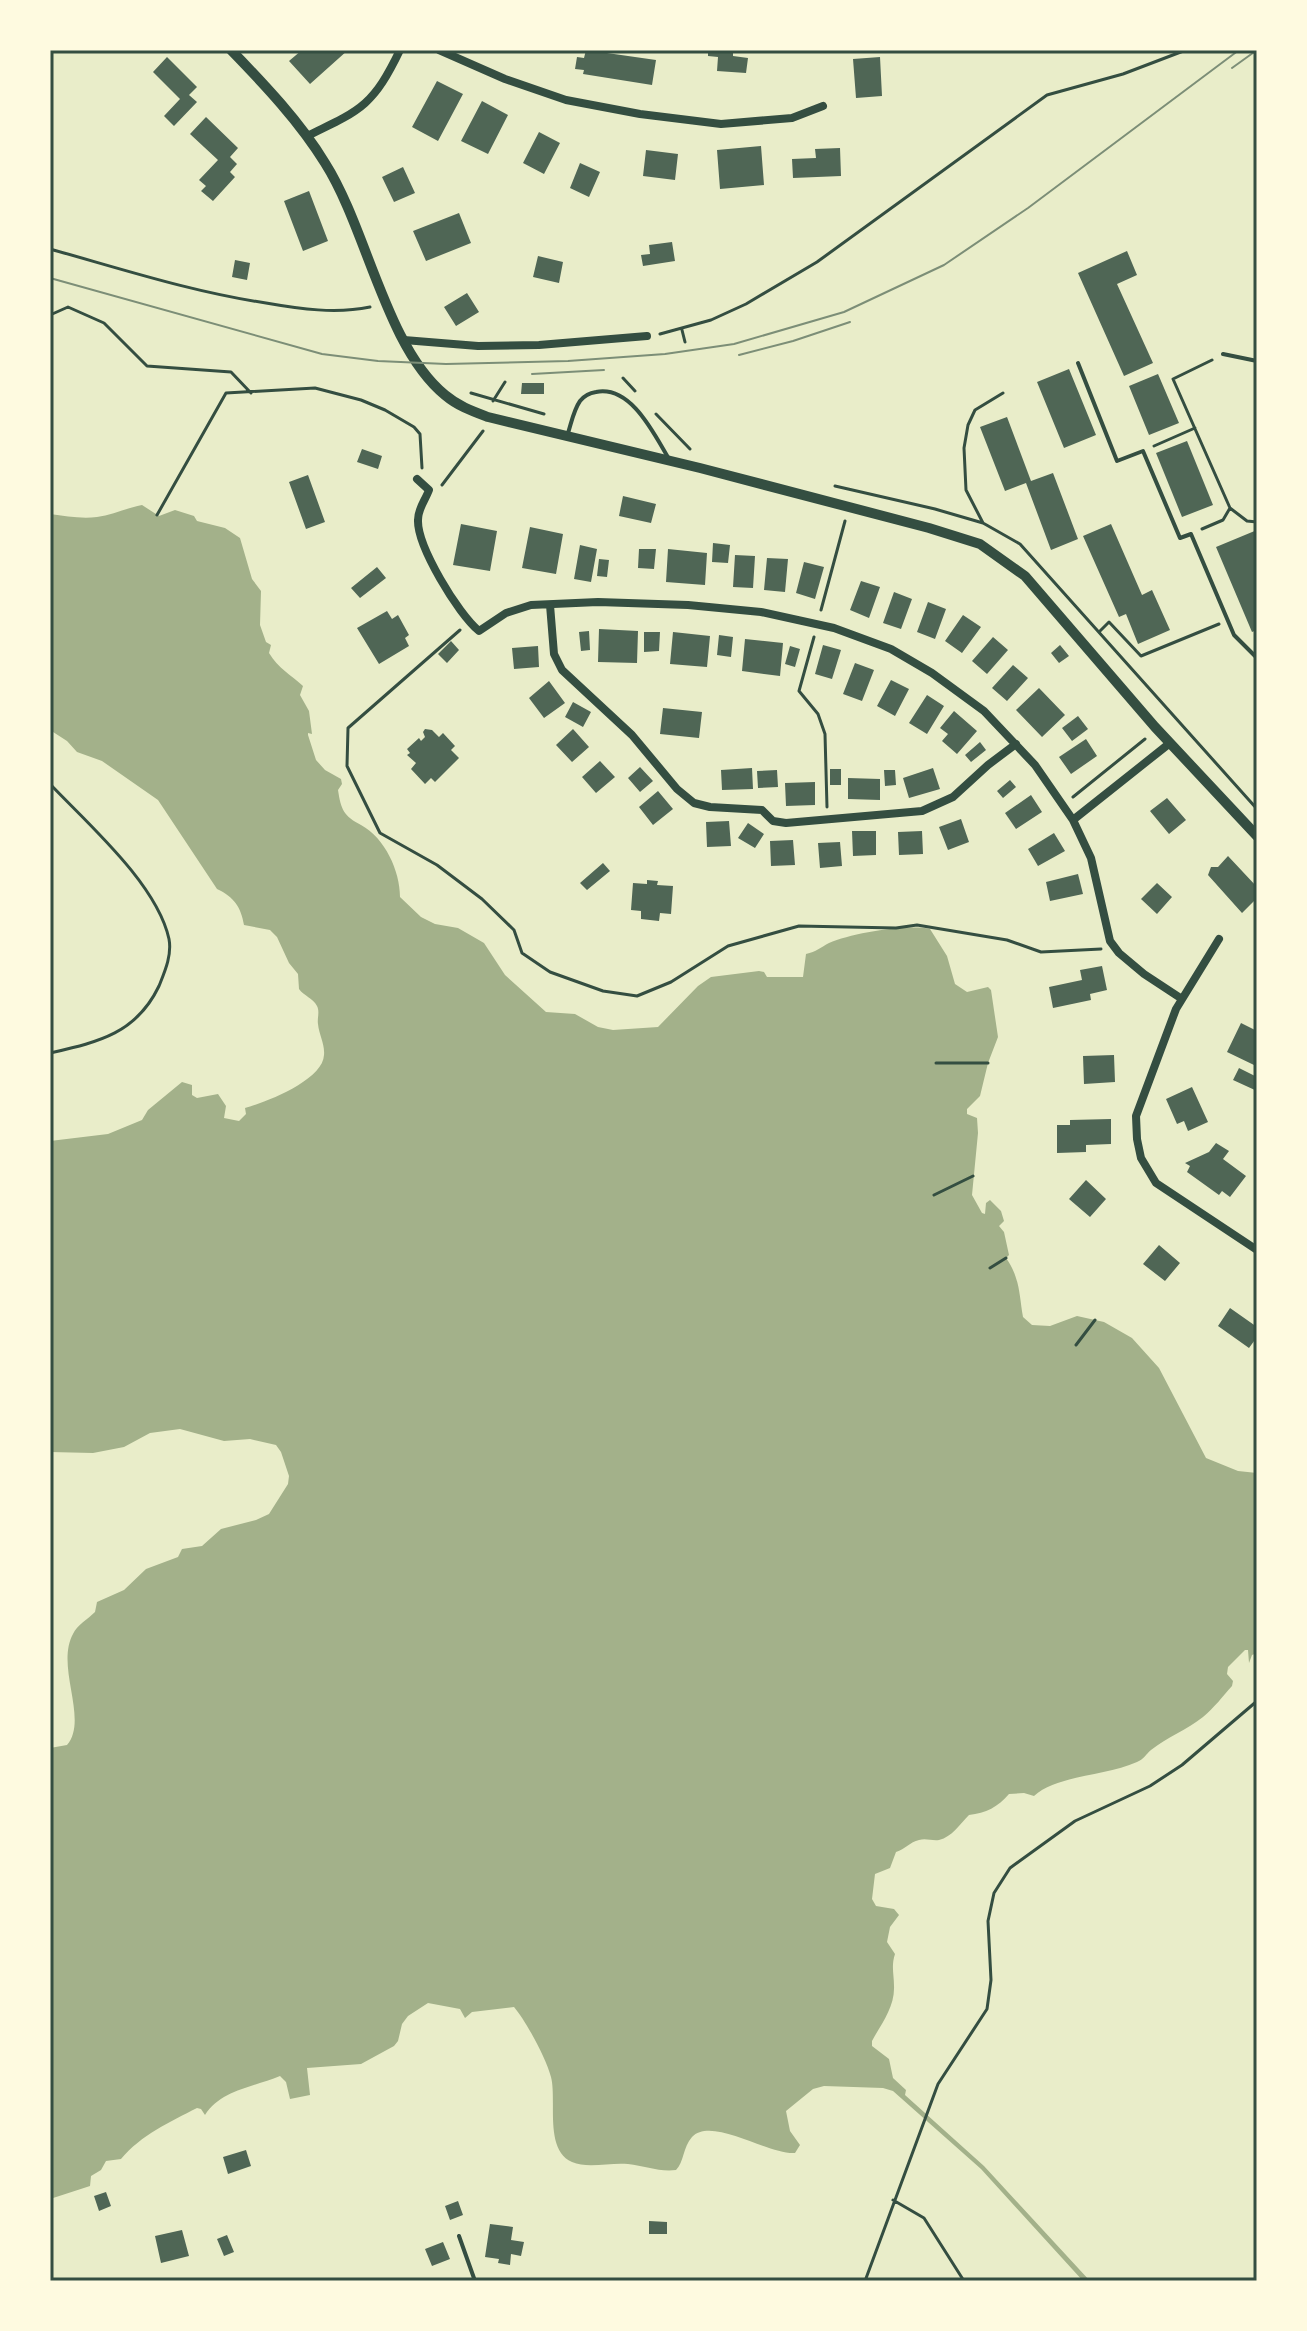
<svg xmlns="http://www.w3.org/2000/svg" width="1307" height="2331" viewBox="0 0 1307 2331" font-family="'Open Sans',sans-serif">
<rect width="100%" height="100%" fill="#e9edc9"/>
<!-- water -->
<path fill="#a3b18a" d="M142,505L159,516L175,510L194,516L197,521L225,528L240,538L252,579L261,591L260,625L266,642L271,645L269,653C278,668 291,675 303,686L300,695L309,711L312,734L308,733V735L316,760L325,770L341,779L342,784L338,790C341,810 344,816 361,825C385,838 400,871 400,897L421,917L435,924L458,928L484,943L505,975L546,1012L575,1014L598,1027L613,1030L658,1027L698,986L711,977L759,971L764,972L767,977H803L806,954C816,952 821,947 829,943C852,933 907,924 930,929L947,956L955,984L967,992L988,987L991,990L998,1037L988,1063L980,1096L967,1109V1114L977,1118L978,1133L972,1195L982,1213L985,1214L986,1203L990,1200L1001,1211L1004,1221L999,1226L1004,1232L1009,1255L1006,1258C1020,1278 1019,1294 1023,1317L1032,1325L1050,1326L1077,1316L1104,1322L1132,1338L1159,1368L1206,1458L1238,1471L1257,1473V1653L1252,1655L1249,1663L1248,1650H1245L1228,1667L1227,1674L1233,1681L1232,1686C1223,1696 1214,1708 1203,1717C1187,1730 1167,1737 1151,1750C1146,1754 1144,1759 1137,1762C1106,1776 1057,1775 1034,1796L1024,1793L1009,1794C998,1807 986,1813 969,1815C960,1824 952,1837 939,1840C932,1841 926,1838 919,1840C910,1842 905,1849 896,1852L890,1868L875,1874L872,1899L876,1906L894,1909L899,1915L890,1927L887,1942L895,1954C891,1966 894,1974 894,1986C895,2007 881,2024 872,2041V2046L889,2059L893,2078L906,2090L905,2095L984,2166L1090,2281H1083L981,2169L893,2091L883,2088L824,2086L813,2089L786,2111L790,2131L800,2145L795,2153C768,2155 712,2116 692,2137C683,2147 684,2162 676,2170C659,2172 645,2166 628,2164C611,2162 588,2169 572,2162C544,2150 557,2100 551,2077C546,2058 526,2021 514,2007L472,2012L465,2018L460,2009L428,2003L408,2016L402,2024L398,2041L394,2046L361,2064L307,2068L310,2095L290,2099L286,2082L280,2076C254,2087 221,2090 205,2115L201,2109L197,2108C170,2122 141,2135 121,2159L106,2161L101,2170L91,2176L90,2186L50,2199V1748L67,1745C89,1719 55,1667 73,1634C77,1625 88,1619 95,1612L97,1602L124,1590L146,1569L178,1557L182,1549L202,1546L221,1529L256,1520L269,1514L288,1484L289,1476L281,1452L276,1445L250,1439L224,1441L180,1429L150,1433L124,1447L93,1453L50,1452V1141L108,1134L142,1120L148,1110L182,1082L192,1085V1095L197,1098L218,1094L226,1106L224,1118L239,1121L246,1114L245,1108C267,1102 323,1080 324,1055C325,1044 319,1035 318,1024C317,1018 320,1012 317,1006C313,998 304,996 299,989L298,974L289,963L277,937L270,930L244,925C241,907 234,897 217,889L158,800L102,761L77,752L67,741L50,730V514C66,516 81,519 97,517C112,515 127,508 142,505Z"/>
<!-- building -->
<path fill="#4f6655" d="M302,50H348L310,84L289,61Z
M586,50L656,60L652,85L583,74L584,70L575,69L577,57L584,58Z
M708,50H733V56L748,58L746,73L717,71L718,57L708,56Z
M167,57L197,87L189,95L197,102L174,126L164,116L180,99L153,72Z
M880,57L882,96L856,98L853,59Z
M437,81L463,94L438,141L412,127Z
M482,101L508,115L488,154L461,141Z
M206,117L238,148L230,157L237,164L230,172L235,177L213,201L201,191L206,186L199,180L218,160L190,134Z
M539,132L560,143L544,174L523,163Z
M761,146L764,185L720,189L717,150Z
M840,148L841,176L793,178L792,159L816,158L815,149Z
M646,150L678,154L675,180L643,176Z
M580,163L600,172L589,197L570,188Z
M403,167L415,193L394,202L382,177Z
M309,191L328,241L303,251L284,201Z
M459,213L471,243L426,261L413,231Z
M672,242L675,261L643,266L641,255L650,254L649,245Z
M1127,251L1137,275L1117,284L1153,363L1124,376L1078,273Z
M538,256L563,262L559,283L533,277Z
M235,260L250,263L247,280L232,277Z
M467,293L479,312L456,326L444,307Z
M1069,369L1096,435L1064,448L1037,382Z
M1158,374L1179,423L1149,435L1129,386Z
M522,383H544V394H521Z
M1007,417L1031,481L1053,473L1078,539L1051,550L1026,483L1005,491L980,427Z
M1187,441L1213,505L1182,517L1156,453Z
M362,449L382,456L378,469L357,462Z
M308,475L325,522L306,529L289,482Z
M623,496L656,504L651,523L619,516Z
M461,524L497,531L490,571L453,565Z
M1111,524L1142,595L1152,590L1170,630L1138,644L1126,614L1119,617L1083,536Z
M530,527L563,534L556,574L522,568Z
M1257,530V630L1252,632L1216,547Z
M713,543L730,545L728,563L712,562Z
M580,545L597,549L591,582L574,579Z
M639,549H656L654,569L638,568Z
M668,549L707,553L705,585L666,582Z
M735,555L755,556L753,588L733,587Z
M767,558L788,559L785,592L764,590Z
M599,559L609,560L607,577L597,576Z
M804,562L824,567L815,599L796,593Z
M377,567L386,578L360,598L351,588Z
M861,581L880,587L869,618L850,610Z
M894,592L912,599L901,629L883,623Z
M928,602L946,609L935,639L917,632Z
M387,611L392,619L398,615L409,635L405,638L409,646L379,664L357,628Z
M963,615L981,627L962,653L945,641Z
M599,629L638,631L637,663L598,662Z
M589,631L590,650L581,651L579,632Z
M644,632H660L659,651L644,652Z
M673,632L710,636L707,667L670,664Z
M719,635L733,637L731,657L717,655Z
M993,637L1008,650L987,674L972,661Z
M745,639L783,643L780,676L742,671Z
M451,641L459,650L447,663L438,654Z
M823,645L841,650L832,679L815,674Z
M1060,645L1069,656L1059,663L1051,653Z
M538,646L539,667L514,669L512,648Z
M790,646L800,649L795,667L785,664Z
M855,663L874,670L862,701L843,694Z
M1013,665L1028,678L1007,701L992,688Z
M891,680L909,689L895,716L877,706Z
M549,681L565,703L544,718L529,698Z
M1039,688L1065,715L1042,737L1016,710Z
M927,695L944,706L927,734L909,723Z
M573,702L591,712L583,727L565,717Z
M663,708L702,712L699,738L660,734Z
M954,711L977,731L957,754L942,741L948,734L940,728Z
M1078,716L1088,729L1072,741L1062,728Z
M425,729L432,730L439,737L443,733L455,746L451,750L459,758L435,782L431,778L425,784L411,769L416,763L407,755L410,753L407,749L419,738L421,741L425,737L423,732Z
M573,729L589,747L572,762L556,745Z
M1086,739L1097,756L1071,774L1059,757Z
M980,742L986,750L971,762L965,755Z
M600,761L615,777L596,793L582,777Z
M640,767L653,781L640,792L628,778Z
M752,768L753,789L722,790L721,770Z
M933,768L940,789L909,798L903,778Z
M830,769H841V785H830Z
M777,770L778,787L758,788L757,771Z
M884,770H895L896,785L885,786Z
M848,778L880,779V800L848,799Z
M1010,780L1016,787L1003,798L997,791Z
M815,782V805L786,806L785,783Z
M658,791L673,809L653,825L639,807Z
M1031,795L1042,812L1016,829L1005,813Z
M1167,798L1186,820L1169,834L1150,811Z
M961,819L969,842L948,850L939,827Z
M729,821L731,846L707,847L706,822Z
M748,823L764,834L755,848L738,838Z
M852,831H876V855L853,856Z
M922,831L923,854L899,855L898,832Z
M1054,833L1065,851L1038,866L1028,849Z
M793,840L795,865L771,866L770,841Z
M840,842L842,866L820,868L818,843Z
M1228,856L1257,887V898L1242,913L1208,875L1211,867H1218Z
M603,863L610,871L587,890L580,883Z
M1078,874L1083,894L1050,901L1046,882Z
M647,880L658,881L657,885L673,886L671,914L660,913L659,921L641,919V911L631,910L633,883L647,884Z
M1157,883L1172,897L1157,914L1141,899Z
M1102,966L1107,990L1090,994L1091,1000L1053,1008L1049,987L1082,980L1080,970Z
M1241,1023L1257,1031V1060L1254,1065L1227,1052Z
M1114,1055L1115,1082L1084,1084L1083,1056Z
M1239,1068L1257,1077V1091L1233,1080Z
M1192,1087L1208,1122L1188,1131L1184,1121L1177,1124L1166,1099Z
M1111,1119V1144L1086,1145V1152L1057,1153V1125H1070V1120Z
M1216,1143L1229,1151L1223,1159L1246,1176L1230,1197L1222,1191L1219,1195L1187,1172L1190,1166L1185,1163L1209,1152Z
M1086,1180L1106,1199L1090,1217L1069,1199Z
M1159,1245L1180,1263L1165,1281L1143,1264Z
M1230,1308L1257,1327V1337L1249,1348L1218,1326Z
M246,2150L251,2166L228,2174L223,2157Z
M106,2192L111,2206L99,2211L94,2196Z
M458,2201L463,2215L450,2220L445,2206Z
M649,2221L667,2222V2234H649Z
M490,2224L513,2227L511,2240L524,2242L521,2256L511,2254L510,2265L498,2263L499,2259L485,2257Z
M182,2230L189,2256L161,2263L155,2236Z
M227,2235L234,2252L224,2256L217,2239Z
M443,2242L450,2259L432,2266L425,2249Z"/>
<g fill="none" stroke-linecap="round" stroke-linejoin="round">
<!-- path -->
<path stroke="#344e41" stroke-width="3" d="M50,249C122,269 192,292 266,303C300,309 336,314 370,307
M50,315L68,307L104,323L147,366L231,372L251,393
M682,330L685,342
M660,334L711,320L746,304L817,262L1047,95L1123,74L1186,50
M1212,360L1173,379L1230,508L1247,521L1257,522
M623,378L635,391
M471,393L544,414
M493,401L505,382
M656,414L690,449
M1154,446L1195,428
M442,485L483,431
M835,486L935,509L983,523L1020,544L1257,809
M157,515L226,393L315,388L361,400L385,410L414,427L420,434L422,468
M983,523L966,490L964,448L968,425L975,410L1003,393
M1202,529L1223,520L1230,508
M821,610L845,521
M460,630L348,728L347,766L380,833L437,865L482,899L514,930L522,953L550,972L603,991L637,996L671,982L728,946L799,926L896,928L917,925L1007,940L1041,952L1101,949
M1100,631L1109,622L1141,656L1219,624
M814,637L799,691L818,714L825,734L827,807
M50,784C88,824 157,884 169,939C172,955 165,971 159,986C136,1034 98,1042 50,1053
M1073,797L1145,739
M936,1063H988
M934,1195L973,1176
M990,1268L1006,1258
M1076,1345L1095,1320
M893,2200L924,2218L964,2281
M865,2281L938,2084L987,2009L991,1980L988,1921L994,1893L1010,1868L1075,1821L1150,1786L1182,1765L1257,1701"/>
<!-- service -->
<path stroke="#344e41" stroke-width="4" d="M1223,354L1257,361
M1078,363L1117,461L1143,451L1180,538L1191,534L1234,635L1257,658
M567,436C571,425 573,411 580,401C584,396 589,393 596,392C631,385 654,434 669,459
M459,2236L475,2281"/>
<!-- minor -->
<path stroke="#344e41" stroke-width="8" d="M439,50L505,79L566,100L640,114L721,124L792,118L823,106
M307,136C361,110 373,106 400,50
M404,340L478,346L539,345L647,336
M417,479L429,490C425,501 418,508 418,520C417,546 458,614 479,631L506,613L531,605L598,602L688,605L761,612L834,628L891,649L932,673L984,711L1035,765L1073,820L1091,858L1110,941L1119,953L1144,974L1182,999
M550,605L554,654L562,670L632,735L677,789L694,803L710,807L762,810L773,821L786,823L922,811L953,797L988,765L1016,744
M1073,820L1170,743
M1219,939L1176,1009L1136,1116L1137,1139L1141,1158L1156,1183L1257,1250"/>
<!-- tertiary -->
<path stroke="#344e41" stroke-width="10" d="M231,50C264,84 300,122 325,163C367,229 386,347 445,395C458,406 472,411 488,417L700,468L929,528L980,544L1025,576L1155,727L1257,836"/>
<!-- tram -->
<path stroke="#7c8e77" stroke-width="2" d="M1232,68L1257,50
M50,278L322,354L378,361L446,364L568,361L665,354L734,344L844,312L944,265L1028,208L1239,50
M739,355L793,341L850,322
M532,374L604,370"/>
</g>
<!-- border -->
<rect width="1307" height="2331" fill="none" stroke="#fefae0" stroke-width="104"/>
<rect x="52" y="52" width="1203" height="2227" fill="none" stroke="#344e41" stroke-width="3"/>
</svg>
